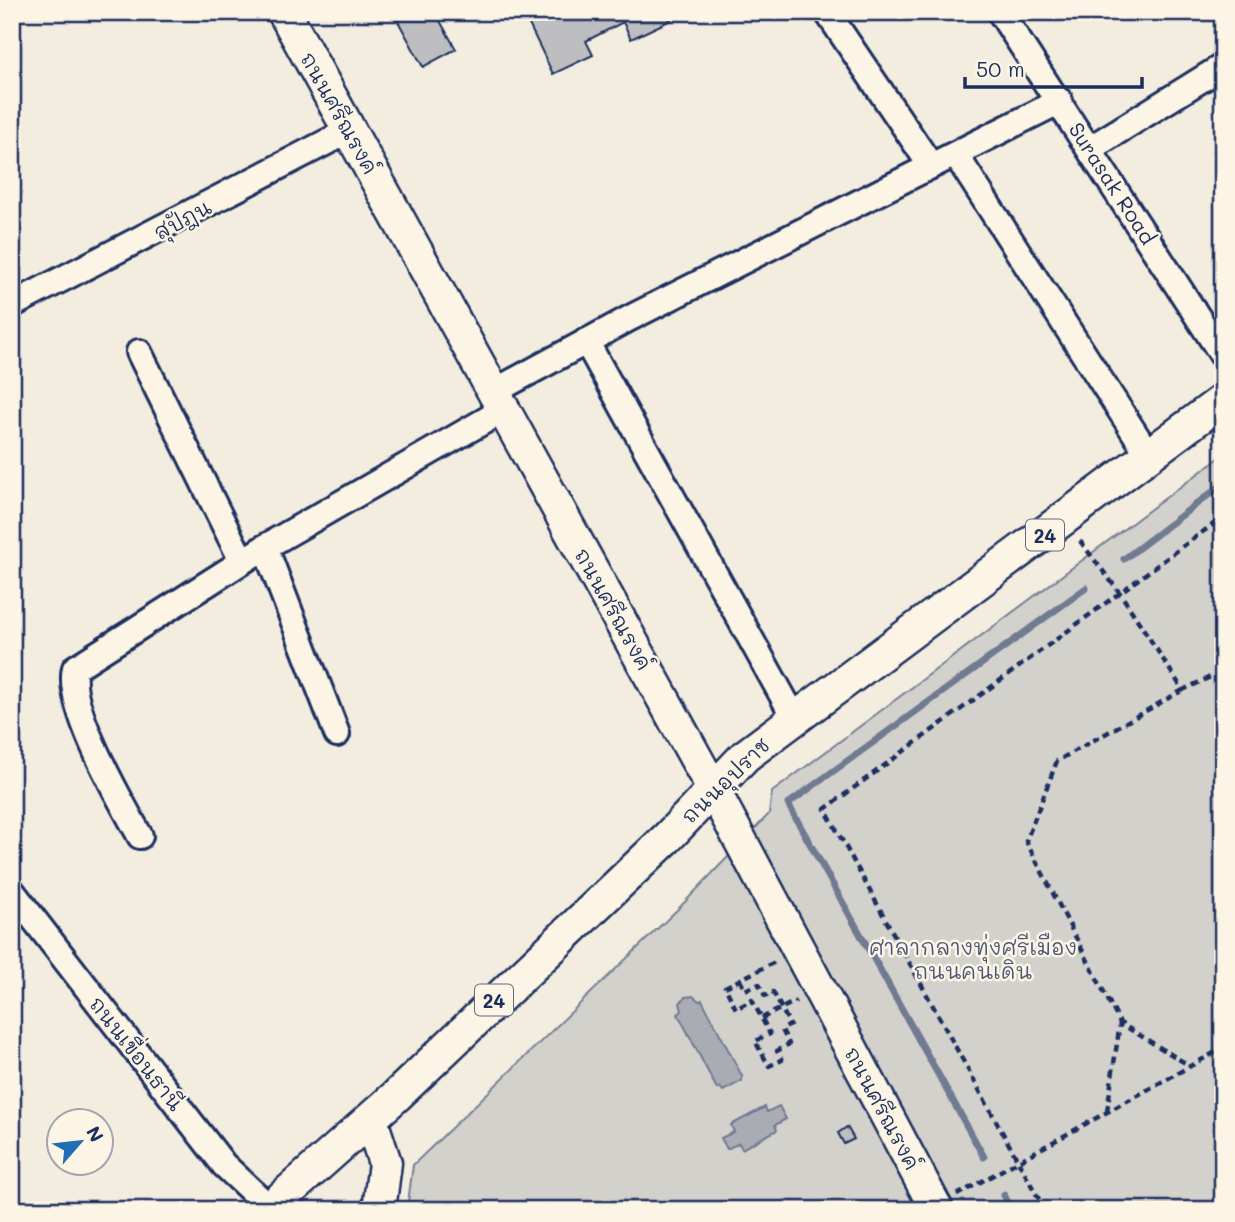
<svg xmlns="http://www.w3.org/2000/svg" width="1235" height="1222" viewBox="0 0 1235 1222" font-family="Mali,'Playpen Sans Thai',sans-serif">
<rect width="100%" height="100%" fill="#f3ede0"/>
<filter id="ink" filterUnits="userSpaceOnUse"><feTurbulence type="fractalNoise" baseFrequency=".0143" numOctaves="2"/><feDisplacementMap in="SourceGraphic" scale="14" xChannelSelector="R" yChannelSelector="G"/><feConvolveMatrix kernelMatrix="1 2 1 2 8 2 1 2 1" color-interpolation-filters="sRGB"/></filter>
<g filter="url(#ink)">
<!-- green -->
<path fill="#d3d1cc" stroke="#778095" stroke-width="2" d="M1223,455V1210H407L413,1165L681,906L769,814L772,792Z"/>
<!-- water -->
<path fill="#a9acb3" stroke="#707a91" stroke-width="2" d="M693,996L699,1001L702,1000L742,1076V1081L723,1091L720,1087L717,1089L678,1014L682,1011L680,1003L685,997Z
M779,1106L786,1119L775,1125L777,1130L742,1149L739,1143L727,1149L721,1138L734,1132L731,1125L765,1107L767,1112Z"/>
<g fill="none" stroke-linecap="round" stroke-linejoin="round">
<!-- stream -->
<path stroke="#707a91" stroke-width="7" d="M1124,559L1223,484
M984,1157L788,804L1086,588
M1004,1195L1012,1210"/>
</g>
<!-- building -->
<path fill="#bebec0" stroke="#1b2f5e" stroke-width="2" d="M393,12H435L456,49L423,67Z
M523,12H667L671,20L631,39L623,22L586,41L593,55L553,74Z
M847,1127L854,1139L844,1144L838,1133Z"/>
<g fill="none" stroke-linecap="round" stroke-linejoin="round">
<!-- minor casing -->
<g stroke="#1b2f5e" stroke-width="30">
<path id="minor" d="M827,12L931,166
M1000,12L1223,356
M1091,148L1223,66
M956,155L1150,457
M12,305L350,130
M586,341L794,717
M139,352L242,561
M495,391L630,318L1060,101
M265,547L337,734
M140,836C121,801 65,706 75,668L265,547L505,409
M12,891L224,1165L272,1210"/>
</g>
<!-- major casing -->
<g stroke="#1b2f5e" stroke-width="37">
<path id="major" d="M284,12L713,789L937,1210
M371,1120L385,1163L379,1210
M268,1210L396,1096L668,837L745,756L1223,400"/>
</g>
<!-- path -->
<path stroke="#1b2f5e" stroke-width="4.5" stroke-dasharray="7 5" stroke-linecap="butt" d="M1080,541L1120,593L1183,690L1223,671
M1183,690L1057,761L1026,841L1120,1023L1190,1066
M740,980L745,990L759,984L765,996L773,992L790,1025L782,1030L789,1044L777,1051L782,1060L769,1066L755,1041L770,1034L752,1000L736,1009L725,987L775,962
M762,1018L796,1001
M1107,1111L1120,1023
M957,1195L1223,1048
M1045,1210L825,809L1223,517"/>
<!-- minor -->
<use href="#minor" stroke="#fcf5e5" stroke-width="24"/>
<!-- major -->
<use href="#major" stroke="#fcf5e5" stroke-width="32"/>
</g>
</g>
<g text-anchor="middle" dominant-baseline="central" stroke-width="5" stroke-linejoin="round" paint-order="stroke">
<!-- shield labels -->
<g fill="#fcf5e5" stroke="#5e6a86" stroke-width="2">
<rect x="1026" y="519.5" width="38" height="31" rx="5"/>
<rect x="475" y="984.5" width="38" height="31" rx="5"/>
</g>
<g font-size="19" font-weight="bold" fill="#1b2f5e">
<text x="1045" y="535">24</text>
<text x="494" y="1000">24</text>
</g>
<!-- street labels -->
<g font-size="21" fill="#1b2f5e" stroke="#fcf5e5">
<text transform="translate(340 113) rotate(61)">ถนนศรีณรงค์</text>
<text transform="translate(1113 183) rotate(57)">Surasak Road</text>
<text transform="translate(182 219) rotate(-28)">สุปัฎน</text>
<text transform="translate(614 609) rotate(61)">ถนนศรีณรงค์</text>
<text transform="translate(725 780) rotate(-44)">ถนนอุปราช</text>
<text transform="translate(137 1053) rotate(52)">ถนนเขื่อนธานี</text>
<text transform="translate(883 1108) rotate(62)">ถนนศรีณรงค์</text>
</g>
<!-- park labels -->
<g font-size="21" fill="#49587a" stroke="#fcf5e5">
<text x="973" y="946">ศาลากลางทุ่งศรีเมือง<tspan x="973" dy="24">ถนนคนเดิน</tspan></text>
</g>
</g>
<!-- margin -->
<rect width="1235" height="1222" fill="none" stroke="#fcf5e5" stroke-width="42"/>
<rect x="21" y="21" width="1193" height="1180" fill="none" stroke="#1b2f5e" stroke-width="2.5" filter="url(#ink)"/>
<!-- north arrow -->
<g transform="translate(80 1142) rotate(62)"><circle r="33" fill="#fcf5e5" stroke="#a2a6af" stroke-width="2"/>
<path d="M0-5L12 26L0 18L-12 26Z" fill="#1f6fb2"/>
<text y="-10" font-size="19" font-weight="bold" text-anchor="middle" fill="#1b2f5e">N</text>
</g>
<!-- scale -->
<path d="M965 77v10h177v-10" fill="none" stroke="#1b2f5e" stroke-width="3.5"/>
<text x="976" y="77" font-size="21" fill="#1b2f5e" stroke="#fcf5e5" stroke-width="5" paint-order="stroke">50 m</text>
</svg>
